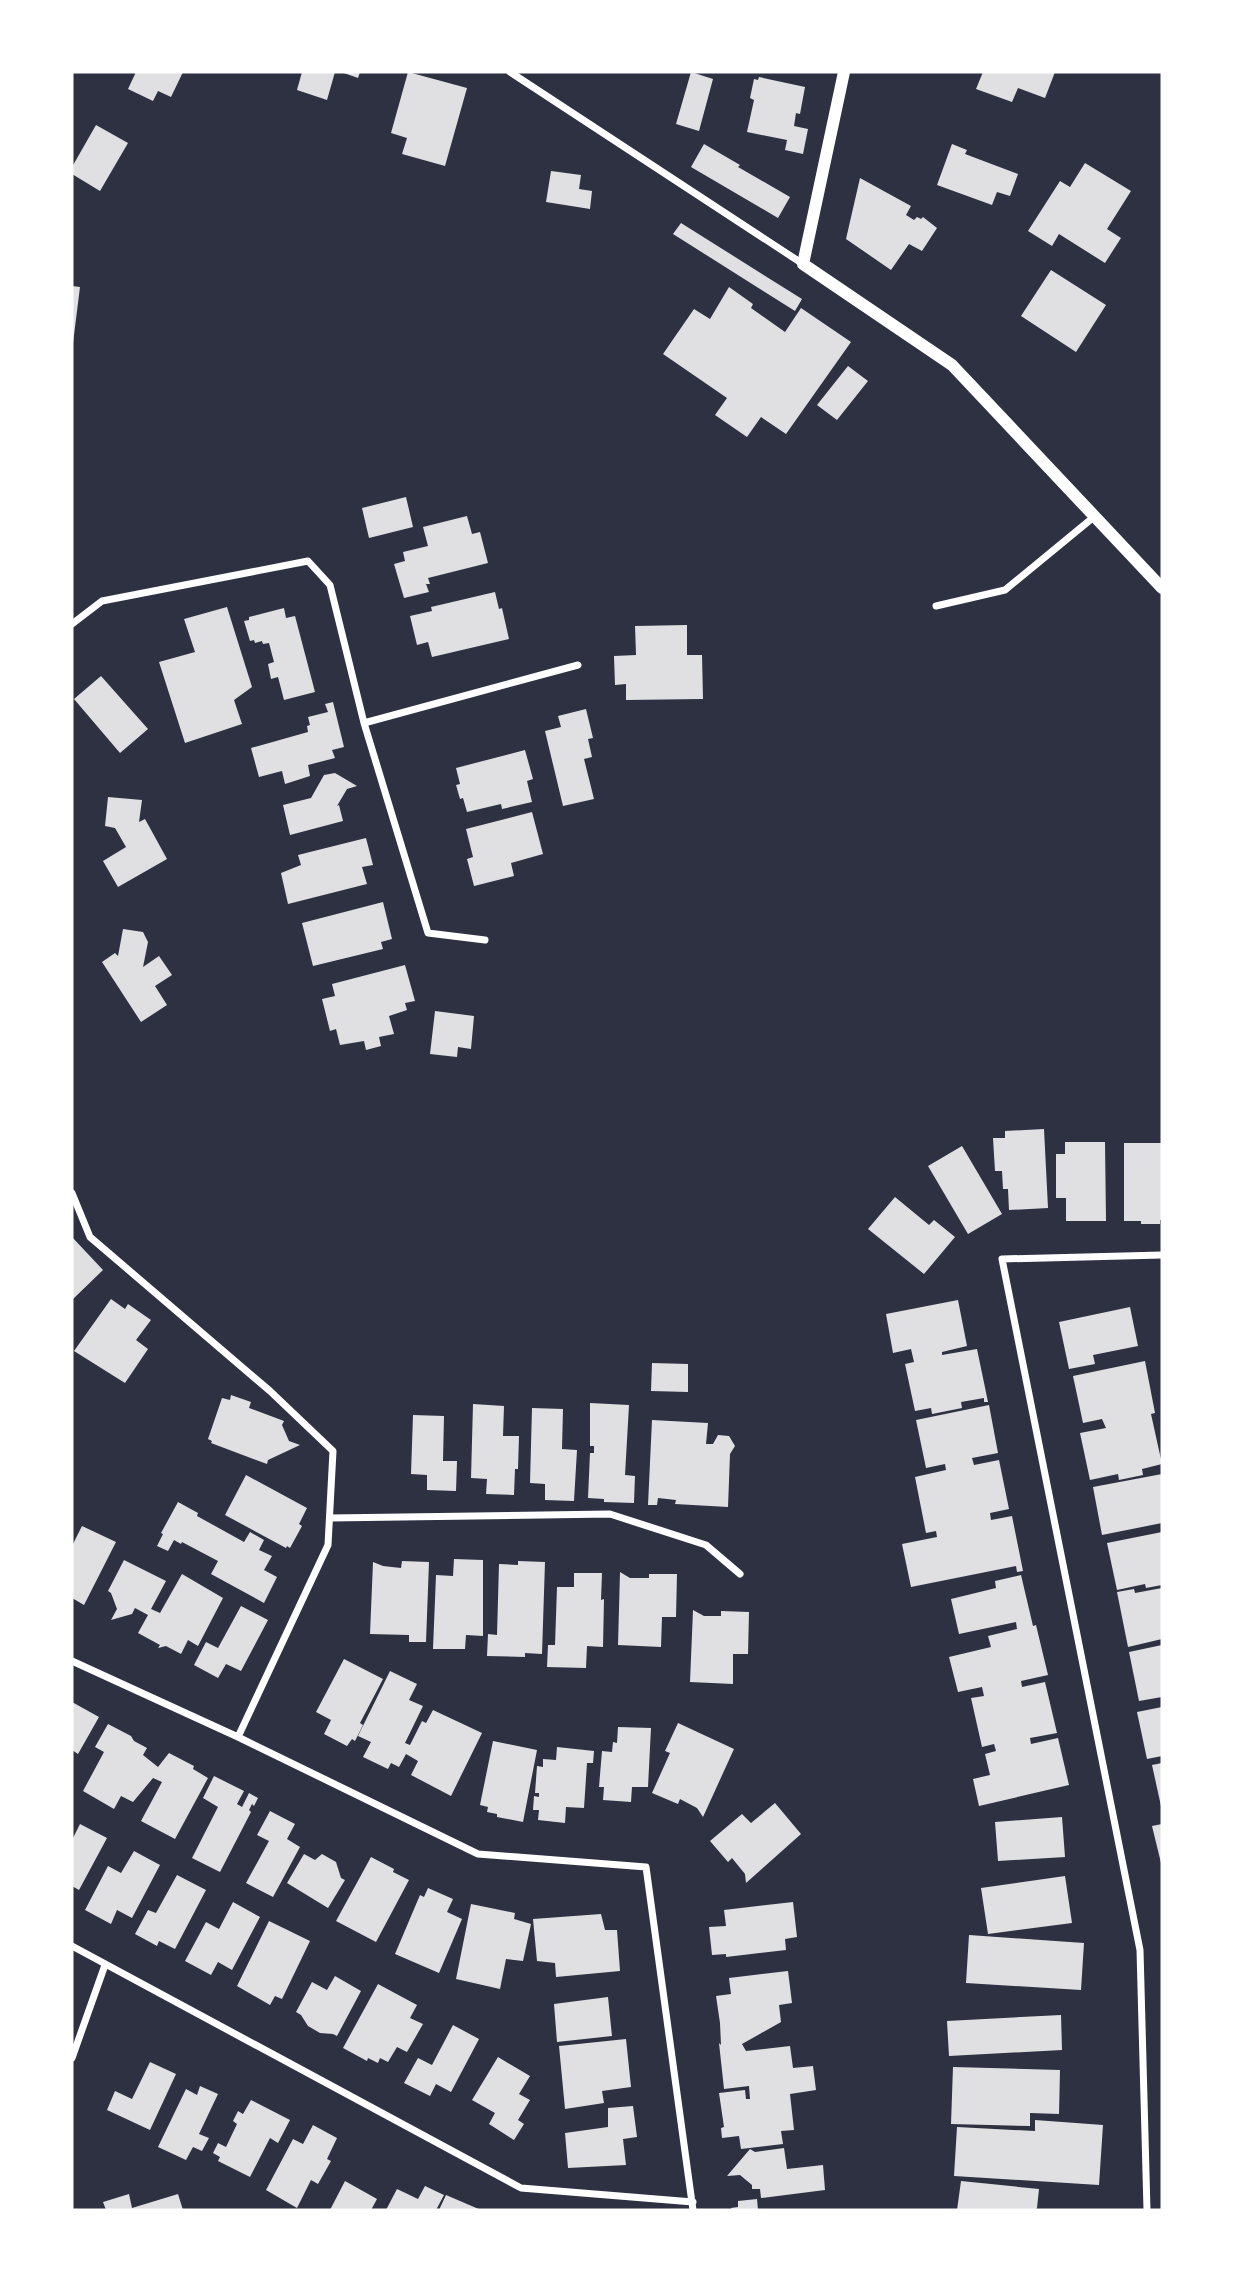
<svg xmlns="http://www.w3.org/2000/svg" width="1234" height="2282" viewBox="0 0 1234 2282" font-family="Ubuntu,sans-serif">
<rect width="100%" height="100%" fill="#2d3142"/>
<!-- building -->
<path fill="#e0e0e3" d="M136,72H183L171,97L158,91L153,101L128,89Z
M302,72H335L327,100L297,90Z
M341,72H360L358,78Z
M408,72L467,88L445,166L402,154L407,138L391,133Z
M691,72L713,79L699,131L676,124Z
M983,72H1055L1045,98L1018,88L1012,102L976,89Z
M759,77L805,87L800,114L796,113L794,126L808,129L803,154L785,150L787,140L747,132L754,100L750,98L754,79L758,80Z
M96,125L128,143L100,191L72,174V167Z
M704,144L740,165L738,167L790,197L778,218L691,167Z
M952,144L967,150L965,154L1018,174L1010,196L997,192L992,205L937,185Z
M1085,163L1131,191L1107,229L1121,238L1105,263L1059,234L1052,246L1028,231L1060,181L1070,187Z
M551,171L581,175L579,189L592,191L590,209L546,202Z
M860,178L911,206L906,215L914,220L917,217L921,219L923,217L937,228L922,251L909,244L891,270L846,239Z
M681,223L802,299L795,311L673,234Z
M1051,270L1106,305L1076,352L1021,316Z
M72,286L80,287L73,343L72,342Z
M729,287L753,304L751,308L785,332L801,308L851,342L786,434L761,417L747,437L715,415L727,398L663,354L694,309L710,319Z
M848,366L868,381L837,420L817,405Z
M406,497L413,527L369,538L362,508Z
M467,516L472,534L480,532L488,563L428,578L430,584H426L429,592L404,598L394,564L405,561L403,552L428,546L423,527Z
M495,592L499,609L502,608L509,639L432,657L428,642L417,645L410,616L432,611L431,607Z
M227,607L252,687L234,700L242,724L185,743L159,662L195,652L184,619Z
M284,608L286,618L295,616L315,692L284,700L278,677L271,679L268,664L274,662L269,643L263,644L262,641L255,643L254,640L250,641L244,621L249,620V617Z
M687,625V655H702L703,699L626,700V684L615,685L614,656L636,655L635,626Z
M101,676L148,729L120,753L74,699Z
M333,702L344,747L332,750L335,758L308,765L310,776L285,784L282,771L259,777L251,748L308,732L307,726L310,725L308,717L328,712L325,704Z
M586,709L593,738L588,739L592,757L584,759L594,799L563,806L545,731L561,727L558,716Z
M525,750L533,779L527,781L532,802L502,809L501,804L467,812L463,798L460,799L456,785L460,784L456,768Z
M335,773L357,786L347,789L337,806L339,805L343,821L290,835L283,805L311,798L324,775Z
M108,797L142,800L139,822L145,819L167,859L118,887L103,861L126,847L115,828L105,826Z
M532,812L543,854L511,863L514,876L474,886L467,859L473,857L466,829Z
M366,838L373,865L362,867L367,884L288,904L281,873L301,865L298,855Z
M383,902L392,939L381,942L383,949L313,966L302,923Z
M123,929L143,932L148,942L143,967L159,956L172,975L155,986L167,1005L141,1022L102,962L115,953L118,956Z
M405,965L415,1001L405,1003L407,1010L389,1016L394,1034L379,1037L381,1046L366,1050L364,1041L340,1045L336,1029L330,1031L322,999L335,996L332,984Z
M435,1011L474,1016L471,1049L458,1047L457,1057L430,1054Z
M1044,1129L1048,1208L1009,1210L1008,1189H1003L1002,1171H995L993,1138H1005V1131Z
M1065,1142H1105L1106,1221H1066V1198H1056V1154H1065Z
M1124,1143H1162V1220H1160V1224H1141V1221H1124Z
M962,1146L1002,1214L968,1234L928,1166Z
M895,1197L929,1225L934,1220L955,1237L924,1274L868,1229Z
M72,1237L103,1270L72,1300Z
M111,1299L125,1309L128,1304L151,1320L136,1340L148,1349L125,1383L74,1351Z
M958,1300L967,1346L942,1352V1355L977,1349L988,1402H984V1398L961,1402L962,1408L932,1414L931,1408L915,1411L905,1364L914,1362L911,1349L893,1353L886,1314Z
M1130,1307L1138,1346L1093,1355L1095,1364L1069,1369L1059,1322Z
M1145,1361L1155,1413L1151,1414L1162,1464L1142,1469L1143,1475L1119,1480L1118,1474L1090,1480L1080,1433L1106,1428L1102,1419L1083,1423L1073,1376Z
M652,1363L688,1364V1392L651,1391Z
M231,1395L251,1402L249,1408L284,1421L282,1425L289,1441L300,1445L268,1460L267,1464L211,1443L212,1441L208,1439L222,1398L230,1400Z
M590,1403L629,1405L625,1475L635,1476L634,1503L604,1502V1499L588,1498L590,1453H594V1446H590Z
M473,1404L504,1406L503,1436H519L518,1469H515L514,1495L486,1494L487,1479L471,1478Z
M989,1405L998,1453L972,1458L974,1465L999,1460L1009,1509L990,1513L991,1520L1012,1516L1023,1571L1017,1572L1016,1566L911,1587L902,1544L937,1537L936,1531L926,1533L915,1477L946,1470L945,1464L926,1468L916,1420Z
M532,1408L563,1409L562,1449L577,1450L574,1501L545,1500V1484L530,1483Z
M413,1415L444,1416L443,1461H457L456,1491L427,1490V1475L411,1474Z
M652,1420L708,1423L706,1444H713L718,1435L729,1436L735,1446L730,1454L728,1507L675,1504L676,1500L658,1498L657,1505H648Z
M1162,1474V1523L1102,1535L1093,1487Z
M246,1475L307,1508L299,1524L302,1526L290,1548L287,1546L286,1548L225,1515Z
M178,1502L198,1513L197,1516L244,1542L250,1532L264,1540L259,1550L272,1556L264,1570L277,1577L264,1603L211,1574L218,1561L182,1542L181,1544L174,1540L168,1551L157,1546L163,1534L161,1533Z
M82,1526L116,1542L84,1605L72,1598V1546Z
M1162,1532V1585L1146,1588L1145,1584L1117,1590L1107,1543Z
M454,1559L483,1560V1636L466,1635L465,1649H433L436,1575L453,1576Z
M124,1560L166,1581L151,1609L160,1613L182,1574L223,1598L198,1646L188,1640L181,1654L166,1646L158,1648L160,1645L138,1633L148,1615L135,1608L132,1614L111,1620L117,1609L111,1593L108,1591Z
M402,1561L429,1562L426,1642H409V1635L370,1634L373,1562L383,1566L401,1568Z
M518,1561L545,1562L542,1654L525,1653V1657L487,1656L488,1634L497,1635L499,1564L518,1565Z
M620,1572L630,1578H649V1574H677L676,1617H662L661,1647L618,1645Z
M574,1573H602L601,1600L604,1599L603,1647L587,1646L586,1668L547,1667L548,1645H555L557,1587H574Z
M1021,1575L1033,1626L1036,1625L1048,1675L1021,1681L1022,1687L1045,1682L1057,1733L1030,1738L1031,1744L1058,1738L1069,1785L979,1806L973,1779L990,1775L985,1754L996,1751L994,1744L982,1747L971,1698L984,1696L982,1687L958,1692L949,1657L991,1647L988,1636L1017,1629L1016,1622L959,1634L951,1599L996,1588L995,1581Z
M1162,1588V1639L1128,1647L1117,1592L1134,1589L1135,1593Z
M241,1606L268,1620L241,1671L226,1664L218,1678L194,1665L206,1642L218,1648Z
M693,1610L704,1616H721V1611L749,1612L748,1654H733V1684L690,1682Z
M1162,1645V1697L1139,1701L1129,1652Z
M344,1659L383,1679L360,1723L363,1725L355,1741L352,1739L347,1746L324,1734L331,1720L316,1712Z
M390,1671L417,1684L409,1700L423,1706L405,1743L410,1745L422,1721L426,1723L433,1710L482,1733L451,1796L411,1775L418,1761L406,1754L399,1767L391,1763L388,1769L363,1757L371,1742L358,1736Z
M72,1702L99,1717L78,1754L72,1750Z
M1162,1707V1756L1147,1759L1137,1712Z
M678,1723L734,1749L703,1817L697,1808L680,1799L678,1804L652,1793L670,1753L665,1751Z
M108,1724L131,1736L134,1741L147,1748L143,1755L158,1767L169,1753L194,1766L193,1769L208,1778L175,1839L141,1821L162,1782L153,1778L133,1802L121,1796L114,1809L83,1791L104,1752L95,1747Z
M618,1727L651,1728L648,1787H632L631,1802L603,1800L604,1787H599L602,1751L612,1752L613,1742L617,1743Z
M493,1741L537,1750L523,1822L497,1817V1814L487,1812L488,1807L480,1805Z
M557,1747L594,1751L593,1763H587L584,1808L566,1807L565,1823L538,1820L539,1810H533L534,1796L539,1797V1793H535L537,1766L543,1767V1759L556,1760Z
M1162,1763V1805L1161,1806L1152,1765Z
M214,1776L244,1791L237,1804L242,1807L249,1793L258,1798L254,1806L252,1804L249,1810L251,1812L220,1872L192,1858L218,1807L203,1798Z
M775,1803L801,1834L746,1883L745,1874L732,1858L728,1862L710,1841L742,1814L751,1823Z
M270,1811L295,1824L287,1839L300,1847L273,1897L246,1883L269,1841L257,1835Z
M1062,1817L1065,1857L998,1861L995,1822Z
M80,1824L107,1838L79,1890L72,1886V1840Z
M1162,1824V1863H1161L1152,1826Z
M134,1851L160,1865L132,1918L117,1910L111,1924L85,1910L108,1866L121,1873Z
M304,1854L315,1860L322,1854L336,1862L341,1878L345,1880L328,1908L287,1883Z
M371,1857L394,1869L393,1872L409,1880L376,1942L336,1921Z
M177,1875L206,1890L175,1949L159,1941L157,1946L135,1934L148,1910L156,1913Z
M1065,1876L1072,1923L988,1934L981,1888Z
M428,1888L453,1899L447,1912L462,1919L439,1973L395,1954L420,1895L424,1897Z
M233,1902L260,1917L232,1970L218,1962L211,1975L185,1961L206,1922L219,1929Z
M793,1902L797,1937L785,1939L786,1950L726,1957V1954L712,1955L709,1927L726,1926L724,1910Z
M471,1904L515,1913L514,1919L531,1924L523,1961L506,1959L500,1989L456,1979Z
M601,1914L605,1930H617L620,1971L556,1977L555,1963L537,1961L533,1919Z
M269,1921L310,1941L282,1999L275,1996L270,2005L237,1986Z
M969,1935L1084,1943L1081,1990L966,1983Z
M788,1971L792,2003L779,2005L781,2022L742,2044L746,2051L790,2046L793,2068L813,2066L816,2090L790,2094L794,2130L781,2131L783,2144L741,2149L739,2136L722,2138L721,2128L724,2127L719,2093L745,2090L746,2099H750L749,2086L724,2089L719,2043L721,2045L720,2023L716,1996L731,1994L729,1978Z
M335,1976L361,1991L337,2036L333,2034L320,2033L308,2026L301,2015L296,2012L312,1982L327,1990Z
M378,1984L417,2005L410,2018L423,2024L407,2052L397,2047L388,2062L380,2058L378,2063L368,2058L367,2061L343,2048Z
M608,1997L612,2036L557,2042L554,2004Z
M1061,2015L1062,2050L949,2056L947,2021Z
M453,2025L479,2039L451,2092L436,2084L430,2096L404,2083L418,2058L432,2065Z
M626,2039L631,2087L602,2091L604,2103L565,2109L559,2046Z
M498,2057L530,2076L519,2094L530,2100L518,2120L524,2124L514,2140L489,2124L495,2113L472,2100Z
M150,2062L176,2074L150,2130L107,2110L115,2091L132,2099Z
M953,2067L1060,2070L1059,2114L1030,2113V2126L951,2124Z
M200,2086L218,2094L199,2134L209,2138L202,2151L193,2147L186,2160L158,2147L186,2089L197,2095Z
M251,2100L290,2120L278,2143L270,2138L250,2177L218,2161L220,2157L213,2153L218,2143L226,2147L237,2124L233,2121L238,2111L243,2114Z
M633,2106L637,2137L623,2139L626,2165L568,2168L565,2133L608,2127V2108Z
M1035,2120L1103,2125L1099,2185L954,2176L957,2127L1035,2131Z
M313,2125L337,2138L327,2159L331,2161L318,2184L311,2180L297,2208L266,2190L293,2139L303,2144Z
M784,2148L787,2169L823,2165L825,2190L761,2198L760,2189H752V2185L740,2175L727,2176L750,2149L755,2152Z
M345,2181L377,2199L371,2210H330Z
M961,2181L1039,2189L1037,2208L1035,2210H957Z
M425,2186L444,2195L436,2210H386L397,2189L418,2199Z
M129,2194L132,2208L178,2194L183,2210H106L103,2202Z
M446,2195L481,2210H439Z
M757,2199L758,2210H732L731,2208L738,2207V2201Z"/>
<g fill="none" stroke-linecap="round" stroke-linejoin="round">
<!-- minor -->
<path stroke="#fff" stroke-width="7" d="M510,72L803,264
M936,606L1005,590L1095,516
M72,624L102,601L308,561L330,585L364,723L428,933L485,940
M364,723L578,665
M72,1193L90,1237L270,1391L333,1451L328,1545L238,1737
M330,1518L610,1514L706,1545L740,1574
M72,1661L238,1737L478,1854L646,1867L693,2210
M72,1946L521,2188L693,2202
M72,2058L105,1965
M1147,2210L1140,1950L1002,1259L1162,1255"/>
<!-- tertiary -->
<path stroke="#fff" stroke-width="12" d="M844,72L803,264L952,365L1162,588"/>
</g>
<!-- border -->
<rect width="1234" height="2282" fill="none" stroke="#ffffff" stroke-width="147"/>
</svg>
